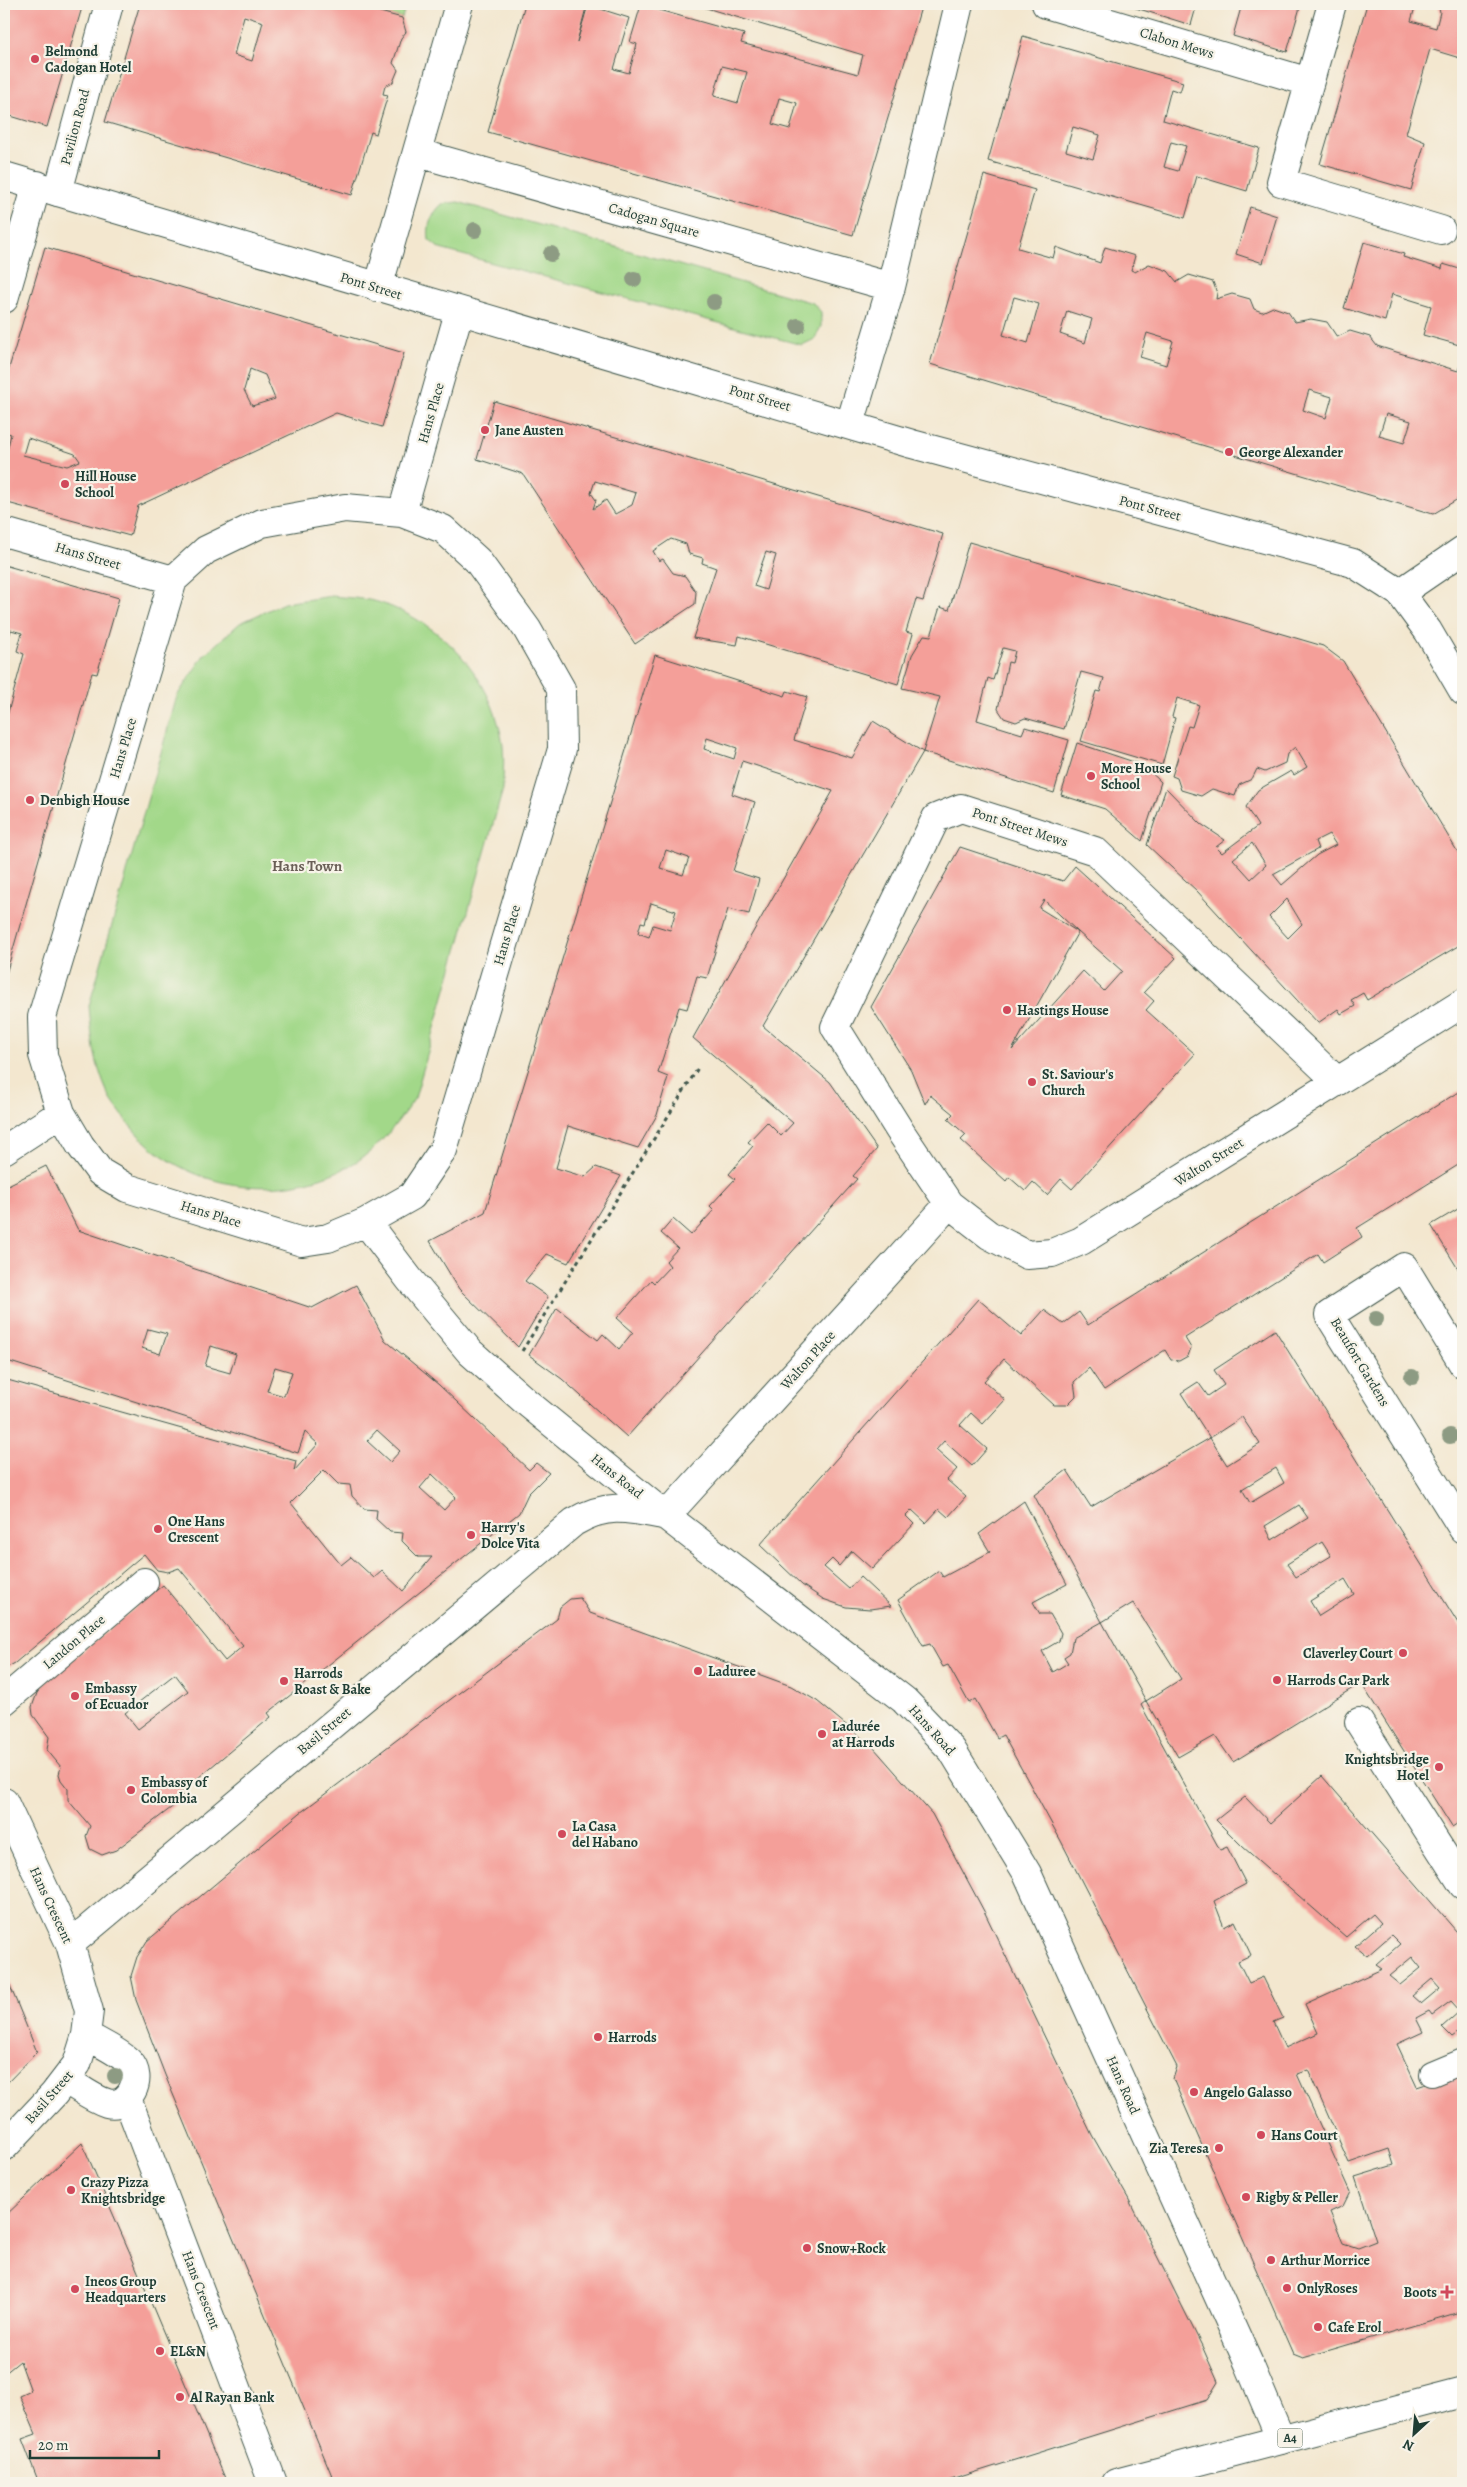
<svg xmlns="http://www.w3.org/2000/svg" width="1467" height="2487" viewBox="0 0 1467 2487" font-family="Alegreya,serif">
<rect width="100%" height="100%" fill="#f7f3e8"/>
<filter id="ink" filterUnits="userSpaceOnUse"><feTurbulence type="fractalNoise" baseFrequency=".02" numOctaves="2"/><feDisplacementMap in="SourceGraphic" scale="10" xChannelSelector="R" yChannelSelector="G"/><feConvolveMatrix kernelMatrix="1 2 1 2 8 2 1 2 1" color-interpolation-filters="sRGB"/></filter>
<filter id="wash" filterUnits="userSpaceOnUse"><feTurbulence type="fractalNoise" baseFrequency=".0096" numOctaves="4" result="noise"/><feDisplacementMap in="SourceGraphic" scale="20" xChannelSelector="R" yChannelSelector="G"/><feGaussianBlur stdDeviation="1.12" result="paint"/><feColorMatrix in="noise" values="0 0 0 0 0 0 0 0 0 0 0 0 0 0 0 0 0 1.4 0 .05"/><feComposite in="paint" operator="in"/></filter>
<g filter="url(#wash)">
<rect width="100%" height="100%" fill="#f3e7cf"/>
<!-- green -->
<path fill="#a2d889" stroke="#608a5e" d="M352,4H406L402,18Z
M458,202L813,303L821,312V326L815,339L802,345L440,249L429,240C427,224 431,215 442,204Z
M332,596C348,598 366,598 381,603C443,624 490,675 502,739C505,755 503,773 503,789L415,1098C397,1123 378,1151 349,1166C274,1205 176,1189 125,1119C120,1111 112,1103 108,1094C94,1062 92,1040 89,1006L177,696L204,655L240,623L284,603Z"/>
<g id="blocks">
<!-- building -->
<path fill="#f49f99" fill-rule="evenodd" d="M4,4H83L47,127L4,114Z
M140,4H351L402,18L406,32L401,38L393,63L398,70L393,82L385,86L383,94L388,95L376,134L371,132L352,195L105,122ZM244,16L263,22L252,61L234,55Z
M525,4H587L577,42L588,5L629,18L614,69L629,73L637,44L630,42L641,5L744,34L741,43L858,74L863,55L693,4H922L853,235L488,132ZM722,66L747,72L738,103L714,96ZM779,98L797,103L790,129L772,124Z
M1123,4H1197L1191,25Z
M1242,4H1301L1287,52L1233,36Z
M1367,4H1416L1411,21L1436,28L1440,12L1438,4H1463V59L1430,49L1406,134L1425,142L1411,190L1320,164Z
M1023,36L1183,82L1180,92L1171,89L1163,120L1259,148L1247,191L1197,176L1185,218L988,161ZM1073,127L1100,135L1093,159L1066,151ZM1171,142L1186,146L1178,171L1164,167Z
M984,175L1035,190L1018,248L1053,258L1056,247L1100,263L1105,247L1135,256L1131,270L1135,272L1149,264L1168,271L1177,282L1189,275L1213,282L1217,293L1216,299L1232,294L1250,299L1254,309L1262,312L1273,307L1288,312L1295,322L1311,319L1327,322L1337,337L1350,331L1370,337L1377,346L1458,371L1463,355V496L1433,514L930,364ZM1014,297L1039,304L1028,343L1003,335ZM1067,311L1092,319L1085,343L1060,334ZM1147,333L1173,341L1166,365L1140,357ZM1309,390L1332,397L1326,418L1303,410ZM1386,414L1411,421L1404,443L1379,436Z
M1250,207L1277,216L1263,263L1236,254Z
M1364,242L1404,254L1403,257L1442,269L1443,264L1463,270V346L1423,335L1431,306L1392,294L1385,321L1344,308Z
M45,247L404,353L382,427L336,413L138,506L130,536L4,502V450L7,451L11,434L4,432V385ZM250,369L265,375L275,399L252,406L244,390ZM28,438L75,454L80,461L67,466L23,455Z
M494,401L943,534L923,601L916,599L906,632L913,634L898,684L739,636L737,645L693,638L716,568L702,563L703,558L689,554L686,544L671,539L653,551L659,561L663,559L673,573L685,576L696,592L695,604L635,644L523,474L477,459ZM595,481L636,493L632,505L615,514L606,500L593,509L596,500L591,493ZM766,552L776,555L766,590L754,586Z
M969,542L1323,646L1343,661L1463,861V943L1367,1000L1363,993L1351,1000L1355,1006L1341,1014L1338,1009L1318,1023L1197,891L1147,845L1166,788L1201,824L1225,840L1216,847L1222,853L1258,826L1246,807L1258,790L1291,771L1294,775L1307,767L1295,747L1287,754L1285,763L1265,772L1257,769L1252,779L1239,785L1235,796L1212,789L1201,796L1181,790L1177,778L1172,776L1188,726L1192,727L1199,705L1177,698L1172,717L1175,718L1162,765L1081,741L1096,691L1100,692L1104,678L1081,672L1064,729L1025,718L1016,722L1004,718L998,709L1008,662L1012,663L1015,651L1003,648L993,680L988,678L977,720L1022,734L1025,727L1069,740L1054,793L923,752L763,1026L830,1082L877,1149L853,1176L857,1179L627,1437L562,1379L529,1355L557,1308L598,1340L603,1334L619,1349L633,1332L617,1318L651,1280L654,1283L670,1266L666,1261L678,1248L661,1233L673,1219L691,1235L714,1210L710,1206L735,1179L729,1174L753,1146L748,1142L767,1122L781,1136L793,1123L693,1038L833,791L742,761L732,794L755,802L733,871L759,879L749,914L728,909L707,978L697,976L687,1009L679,1007L658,1073L668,1077L657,1115L638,1148L568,1126L556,1168L585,1177L596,1167L621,1176L568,1263L547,1254L525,1281L548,1297L518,1347L459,1289L430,1241L485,1212L655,655L785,696L787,691L807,697L794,740L852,758L873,721L923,752L940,697L902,688L912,655L924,635L931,636L940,607L949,610ZM707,738L737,748L734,759L704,749ZM1329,834L1336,845L1317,855L1282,885L1273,874L1318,849L1315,841ZM1252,843L1266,865L1251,879L1233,859ZM666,850L689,858L683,875L660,868ZM1287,899L1302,924L1288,938L1269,917ZM651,903L676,911L670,930L653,925L649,937L638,933L641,922L645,923Z
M4,565L119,598L97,674L92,673L4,981V727L24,654L17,651L22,633L11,630L5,649H4Z
M1077,743L1143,765L1161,782L1142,841L1105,809L1061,795Z
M960,847L1063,881L1075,866L1176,958L1144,992L1154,1001L1146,1010L1195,1054L1072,1189L1061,1179L1047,1195L1033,1182L1025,1191L1009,1177L1006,1181L961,1140L966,1135L948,1119L953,1114L930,1095L925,1104L911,1070L871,1007ZM1044,900L1078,932L1039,908ZM1078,932L1122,971L1104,991L1083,971L1012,1050Z
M1463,1089V1162L1357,1228L1362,1237L1323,1262L1318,1254L1185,1338L1191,1348L1188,1356L1179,1361L1171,1360L1165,1350L1104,1390L1089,1368L1074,1382L1076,1396L1067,1405H1054L1004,1359L984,1381L1005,1400L983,1424L971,1413L960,1425L987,1449L972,1466L944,1441L936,1450L957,1469L947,1480L966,1497L948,1517L939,1509L926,1523L912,1510L906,1516L914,1524L872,1569L852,1551L839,1566L832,1559L824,1567L849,1589L860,1577L891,1606L870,1609L846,1607L823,1599L802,1585L760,1545L978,1299L1021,1336L1044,1310L1063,1324L1079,1312L1088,1325Z
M46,1166L78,1230L312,1308L356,1285L385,1340L439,1385L529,1470L536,1463L549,1473L528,1494L519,1513L268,1713L271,1717L180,1793L184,1798L116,1850L102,1855L90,1849L86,1836L90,1826L68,1800V1789L61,1780L59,1774L61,1767L47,1750L49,1737L33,1715L32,1707L37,1693L43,1684L163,1585L225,1661L243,1646L179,1568L168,1572L157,1570L144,1554L15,1663L4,1669V1379L296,1461L294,1471L318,1444L305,1432L298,1453L4,1360V1187ZM148,1329L167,1334L160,1354L142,1348ZM211,1346L236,1354L230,1373L205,1366ZM275,1367L292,1372L284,1396L267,1391ZM377,1430L400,1451L390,1462L367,1441ZM324,1470L338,1484L350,1485L352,1496L364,1509L377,1510L376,1519L390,1532L403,1533L402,1541L418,1557H432L403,1591L382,1571L374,1578L351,1557L341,1565L291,1503ZM432,1474L456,1497L444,1510L420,1488ZM175,1674L188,1691L138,1729L125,1713Z
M1463,1206V1277L1431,1225Z
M1275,1330L1463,1631V1820L1452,1827L1361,1683L1233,1762L1215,1736L1178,1757L1146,1701L1141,1705L1220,1850L1227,1847L1246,1884L1214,1901L1224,1927L1235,1921L1251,1955L1238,1961L1249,1983L1263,1977L1283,2018L1273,2022L1285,2048L1318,2033L1305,2004L1382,1969L1376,1965L1400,1944L1391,1935L1367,1956L1355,1946L1381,1923L1373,1914L1346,1937L1243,1847L1216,1820L1245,1797L1270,1823L1322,1776L1463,1939V2029L1452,2037L1442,2027L1460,2011L1451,2001L1432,2015L1429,2011L1416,2018L1423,2032L1397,2044L1417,2087L1463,2072V2311L1303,2358L1293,2354L1173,2079L1177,2067L1061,1841L1003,1735L997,1738L975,1699L969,1703L948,1665L943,1667L930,1644L923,1646L898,1600L939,1571L943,1577L990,1552L979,1534L1024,1501L1067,1584L1033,1602L1040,1614H1050L1061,1633L1059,1641L1042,1651L1053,1672L1068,1663L1064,1657L1070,1653L1073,1638L1102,1622L1146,1701L1181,1679L1133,1603L1102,1622L1034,1495L1067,1470L1091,1507L1210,1438L1227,1465L1260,1444L1242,1417L1210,1438L1181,1393L1198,1382L1208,1396L1224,1385L1214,1370ZM1276,1468L1284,1483L1250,1503L1242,1489ZM1299,1505L1308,1518L1272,1540L1265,1526ZM1322,1542L1331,1556L1296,1577L1287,1564ZM1345,1579L1354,1594L1319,1616L1310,1601ZM1412,1957L1421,1968L1400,1985L1389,1976ZM1432,1979L1440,1988L1421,2004L1412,1996ZM1308,2070L1349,2163L1389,2149L1394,2165L1355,2177L1376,2241L1358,2248L1343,2243L1330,2212L1343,2206L1350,2192L1297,2074Z
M580,1598L590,1613L791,1686L817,1701L874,1748L932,1814L985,1913L1092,2135L1128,2198L1202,2346L1218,2382L1207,2400L941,2483H335L165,2075L136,2000L131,1976L137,1957L147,1941L300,1813L557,1619L560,1607L570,1599Z
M4,1971L37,2052L4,2086Z
M82,2143L130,2253L227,2483H39L22,2439L36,2434L20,2396L31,2391L20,2361L4,2374V2217Z"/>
</g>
</g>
<g filter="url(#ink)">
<use href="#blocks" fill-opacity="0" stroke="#3f564b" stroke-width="1"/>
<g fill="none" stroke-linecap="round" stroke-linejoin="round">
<!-- service casing -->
<g stroke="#3f564b" stroke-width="26">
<path id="service" d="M1432,2074L1463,2061"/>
</g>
<!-- pedestrian casing -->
<g stroke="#3f564b" stroke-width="30">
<path id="pedestrian" d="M127,2098L273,2483"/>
</g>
<!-- minor casing -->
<g stroke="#3f564b" stroke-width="30">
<path id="minor" d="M1046,4L1309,82
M1332,4L1281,182L1441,230
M418,153L891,287
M58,192L109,4
M378,288L459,4
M4,299L37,185
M850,424L891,287L959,4
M345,508L402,513L443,529L477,560L527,629L561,689L562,749L443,1150L412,1196L366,1222L328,1238L302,1242L127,1188L100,1172L80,1145L61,1113L43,1055L42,1017L173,580L206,550L262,523Z
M402,513L459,312
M4,532L173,580
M1400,593L1463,550
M1337,1081L1095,851L961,808L936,818L835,1027L900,1131L949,1204L989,1235L1027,1255L1052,1253L1081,1241L1463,1003
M4,1150L61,1113
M366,1222L410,1280L470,1352L525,1401L666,1516L904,1700L952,1750L1027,1873L1249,2364L1281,2440
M1463,1364L1404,1267L1329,1315L1463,1529
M666,1516L949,1204
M4,1701L144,1582
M1359,1722L1463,1885
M4,1802L70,1944L89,2011L86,2035L77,2064L54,2094L4,2147
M70,1944L574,1522C606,1503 627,1508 662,1515
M66,2080C78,2087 93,2099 107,2103C129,2109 145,2078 129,2062C118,2051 99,2043 86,2035"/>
</g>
<!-- secondary casing -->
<g stroke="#3f564b" stroke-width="30">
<path id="secondary" d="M4,176L912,444L1353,563L1400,593L1428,631L1463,691"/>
</g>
<!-- trunk casing -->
<g stroke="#3f564b" stroke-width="30">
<path id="trunk" d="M1116,2483L1463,2392"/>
</g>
<!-- path -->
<path stroke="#3f564b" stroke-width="3" stroke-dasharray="4 4" stroke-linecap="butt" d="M522,1351L698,1068"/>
<!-- service -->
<use href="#service" stroke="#fff" stroke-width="24"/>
<!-- pedestrian -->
<use href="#pedestrian" stroke="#fff" stroke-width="28"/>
<!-- minor -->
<use href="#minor" stroke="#fff" stroke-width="28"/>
<!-- secondary -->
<use href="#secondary" stroke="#fff" stroke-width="28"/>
<!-- trunk -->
<use href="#trunk" stroke="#fff" stroke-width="28"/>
</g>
<!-- trees -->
<g fill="#8d9b83">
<circle cx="475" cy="230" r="8"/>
<circle cx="551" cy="254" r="8"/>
<circle cx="634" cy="279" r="8"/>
<circle cx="714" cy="302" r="8"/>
<circle cx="798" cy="326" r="8"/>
<circle cx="1376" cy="1319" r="8"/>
<circle cx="1412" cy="1377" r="8"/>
<circle cx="1450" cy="1436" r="8"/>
<circle cx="115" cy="2076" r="8"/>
</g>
</g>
<!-- markers -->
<g fill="#d1495b" stroke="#f7f3e8" stroke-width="2">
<circle cx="35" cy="59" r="5"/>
<circle cx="485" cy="430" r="5"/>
<circle cx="1229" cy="452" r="5"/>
<circle cx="65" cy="484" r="5"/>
<circle cx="1091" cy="776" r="5"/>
<circle cx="30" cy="800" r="5"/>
<circle cx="1007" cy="1010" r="5"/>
<circle cx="1032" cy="1082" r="5"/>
<circle cx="158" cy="1529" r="5"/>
<circle cx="471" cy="1535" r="5"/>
<circle cx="1403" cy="1653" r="5"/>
<circle cx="698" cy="1671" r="5"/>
<circle cx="1277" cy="1680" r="5"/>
<circle cx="284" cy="1681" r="5"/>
<circle cx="75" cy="1696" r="5"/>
<circle cx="822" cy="1734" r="5"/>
<circle cx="1439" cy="1767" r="5"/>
<circle cx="131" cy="1790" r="5"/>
<circle cx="562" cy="1834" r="5"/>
<circle cx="598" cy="2037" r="5"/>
<circle cx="1194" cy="2092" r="5"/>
<circle cx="1261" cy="2135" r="5"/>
<circle cx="1219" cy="2148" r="5"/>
<circle cx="71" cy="2190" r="5"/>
<circle cx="1246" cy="2197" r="5"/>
<circle cx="807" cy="2248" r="5"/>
<circle cx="1271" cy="2260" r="5"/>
<circle cx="1287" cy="2288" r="5"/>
<circle cx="75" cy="2289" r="5"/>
<path d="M1444.5 2284.5h5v5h5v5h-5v5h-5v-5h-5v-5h5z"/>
<circle cx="1318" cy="2327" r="5"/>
<circle cx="160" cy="2351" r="5"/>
<circle cx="180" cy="2397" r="5"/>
</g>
<g text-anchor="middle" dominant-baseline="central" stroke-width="4.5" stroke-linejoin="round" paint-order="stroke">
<!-- shield labels -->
<rect fill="#f7f3e8" stroke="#60746a" stroke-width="1" x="1277.5" y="2428.5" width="25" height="19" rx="4"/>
<g font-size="12" font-weight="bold" fill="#1f3d34">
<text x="1290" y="2438">A4</text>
</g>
<!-- street labels -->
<g font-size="14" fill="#1f3d34" stroke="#f7f3e8">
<text transform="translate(1177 43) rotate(17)">Clabon Mews</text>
<text transform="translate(75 127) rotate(-75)">Pavilion Road</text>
<text transform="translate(654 220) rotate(16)">Cadogan Square</text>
<text transform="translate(371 286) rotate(17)">Pont Street</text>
<text transform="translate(760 398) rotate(16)">Pont Street</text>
<text transform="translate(431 413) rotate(-74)">Hans Place</text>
<text transform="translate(1150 508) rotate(15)">Pont Street</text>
<text transform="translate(88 556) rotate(16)">Hans Street</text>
<text transform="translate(123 748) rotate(-73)">Hans Place</text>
<text transform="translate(1020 827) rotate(18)">Pont Street Mews</text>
<text transform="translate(507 935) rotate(-73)">Hans Place</text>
<text transform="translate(1209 1162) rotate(-32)">Walton Street</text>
<text transform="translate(211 1214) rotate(17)">Hans Place</text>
<text transform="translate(808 1360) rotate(-48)">Walton Place</text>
<text transform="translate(1360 1362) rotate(59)">Beaufort Gardens</text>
<text transform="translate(617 1476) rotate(39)">Hans Road</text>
<text transform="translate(74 1642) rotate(-40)">Landon Place</text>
<text transform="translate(932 1730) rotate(48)">Hans Road</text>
<text transform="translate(324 1731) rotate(-40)">Basil Street</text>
<text transform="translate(51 1905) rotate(65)">Hans Crescent</text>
<text transform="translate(1123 2085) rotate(66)">Hans Road</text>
<text transform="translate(49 2097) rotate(-49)">Basil Street</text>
<text transform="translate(201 2290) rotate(69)">Hans Crescent</text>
</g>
<!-- poi labels -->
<g font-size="14" font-weight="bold" fill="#1f3d34" stroke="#f7f3e8" text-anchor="start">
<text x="45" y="51">Belmond<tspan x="45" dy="16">Cadogan Hotel</tspan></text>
<text x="495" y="430">Jane Austen</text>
<text x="1239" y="452">George Alexander</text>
<text x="75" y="476">Hill House<tspan x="75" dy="16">School</tspan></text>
<text x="1101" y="768">More House<tspan x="1101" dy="16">School</tspan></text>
<text x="40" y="800">Denbigh House</text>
<text x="1017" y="1010">Hastings House</text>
<text x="1042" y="1074">St. Saviour's<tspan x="1042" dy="16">Church</tspan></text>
<text x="168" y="1521">One Hans<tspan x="168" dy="16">Crescent</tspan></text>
<text x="481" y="1527">Harry's<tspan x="481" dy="16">Dolce Vita</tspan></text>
<text x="1393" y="1653" text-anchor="end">Claverley Court</text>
<text x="708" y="1671">Laduree</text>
<text x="294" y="1673">Harrods<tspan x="294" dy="16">Roast &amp; Bake</tspan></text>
<text x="1287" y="1680">Harrods Car Park</text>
<text x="85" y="1688">Embassy<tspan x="85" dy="16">of Ecuador</tspan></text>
<text x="832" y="1726">Ladurée<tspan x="832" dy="16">at Harrods</tspan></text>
<text x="1429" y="1759" text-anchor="end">Knightsbridge<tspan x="1429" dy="16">Hotel</tspan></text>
<text x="141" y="1782">Embassy of<tspan x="141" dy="16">Colombia</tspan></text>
<text x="572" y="1826">La Casa<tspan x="572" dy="16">del Habano</tspan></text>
<text x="608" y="2037">Harrods</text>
<text x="1204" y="2092">Angelo Galasso</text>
<text x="1271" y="2135">Hans Court</text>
<text x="1209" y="2148" text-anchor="end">Zia Teresa</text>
<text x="81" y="2182">Crazy Pizza<tspan x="81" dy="16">Knightsbridge</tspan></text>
<text x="1256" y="2197">Rigby &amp; Peller</text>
<text x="817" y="2248">Snow+Rock</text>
<text x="1281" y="2260">Arthur Morrice</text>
<text x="85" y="2281">Ineos Group<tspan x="85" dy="16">Headquarters</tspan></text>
<text x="1297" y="2288">OnlyRoses</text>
<text x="1437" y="2292" text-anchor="end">Boots</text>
<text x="1328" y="2327">Cafe Erol</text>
<text x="170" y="2351">EL&amp;N</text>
<text x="190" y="2397">Al Rayan Bank</text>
</g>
<!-- neighbourhood labels -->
<g font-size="15" font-weight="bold" fill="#6a5f57" stroke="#f7f3e8">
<text x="307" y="866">Hans Town</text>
</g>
</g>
<!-- margin -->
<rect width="1467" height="2487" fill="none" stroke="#f7f3e8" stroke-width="20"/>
<!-- north arrow -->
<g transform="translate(1414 2434) rotate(206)" stroke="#f7f3e8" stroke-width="4" paint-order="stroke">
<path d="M0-4L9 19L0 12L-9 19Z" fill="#1f3d34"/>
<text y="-8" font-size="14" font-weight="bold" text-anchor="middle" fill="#1f3d34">N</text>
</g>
<!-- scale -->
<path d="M30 2450v8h129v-8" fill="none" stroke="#1f3d34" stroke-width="2.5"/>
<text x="38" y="2450" font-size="15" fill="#1f3d34" stroke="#f7f3e8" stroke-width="4" paint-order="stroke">20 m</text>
</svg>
